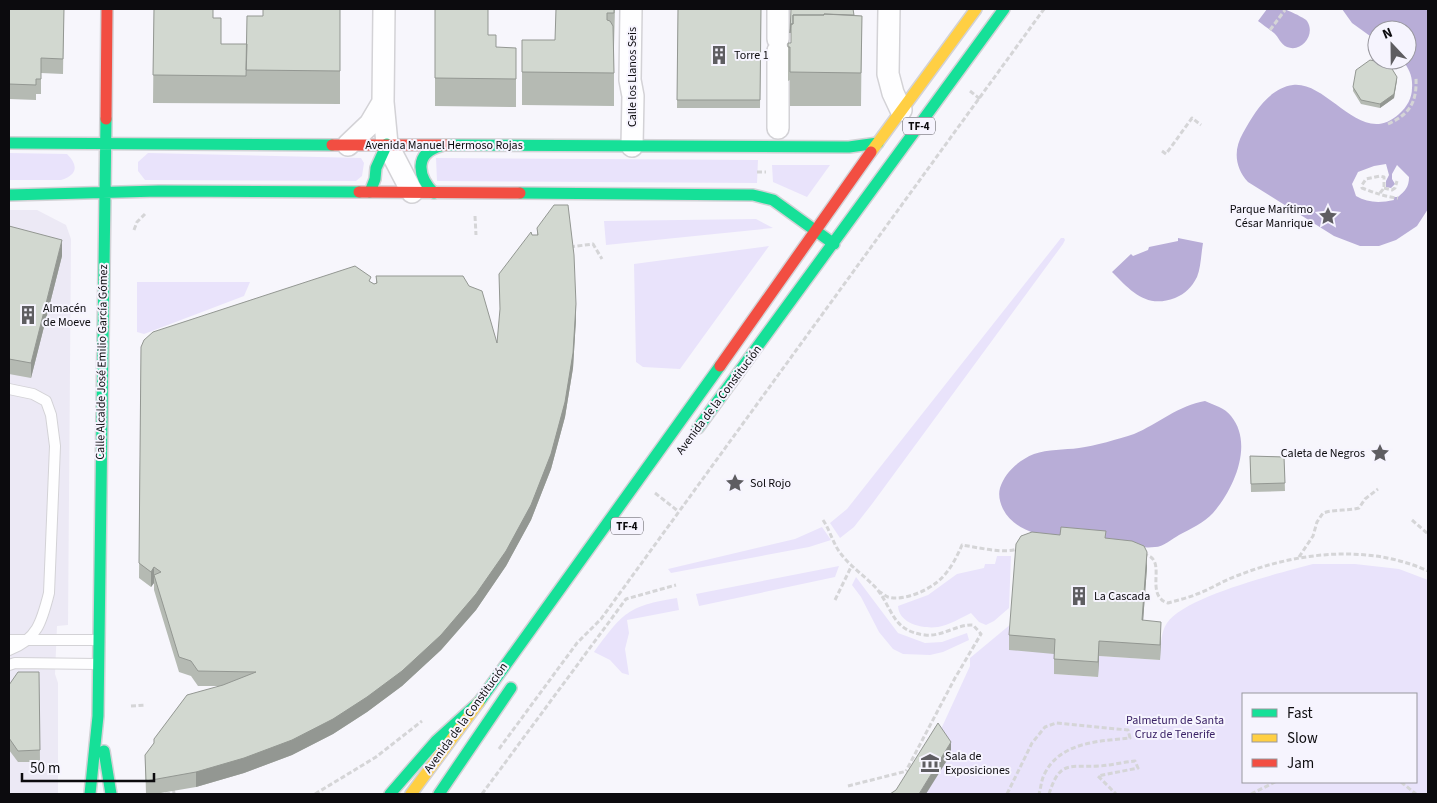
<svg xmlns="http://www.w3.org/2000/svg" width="1437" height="803" viewBox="0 0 1437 803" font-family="'Source Sans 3',sans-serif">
<rect width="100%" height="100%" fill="#f7f6fc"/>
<!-- built -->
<path fill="#ece9f5" d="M9,210H37L66,225L71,239L68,625L57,626L55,674L58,683V794H9Z"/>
<!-- green -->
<path fill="#e9e3fb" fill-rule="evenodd" d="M9,153L67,154C79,166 77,175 61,180H9Z
M148,153L361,158L364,163L362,176L356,181L145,180L138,171V162Z
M436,158L758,160L757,183L437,181Z
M772,165H830L807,197L773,182Z
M756,219L773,228L606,245L604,221Z
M1061,238H1064L1065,240L1063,244L872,504L854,527L840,538L830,523L847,509Z
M769,246L680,369L643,367L636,362L634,264Z
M137,282H250L244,296L144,334L137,332Z
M822,527L831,540L809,547L671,573L668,569L795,539Z
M997,556H1011L1009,608L994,621L986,625L979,622L971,613C961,618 949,625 938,627C923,629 899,624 898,606L928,595L957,574L984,568L985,564H995Z
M1313,564H1355L1399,569L1428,580V794H901L942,727L970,666V658L1011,624L1055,654L1054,674L1098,677L1099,656L1160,660C1161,648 1160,633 1167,623C1185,596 1280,573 1313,564ZM1243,694H1416V782H1243Z
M839,566L835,577L699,606L696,594Z
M856,577L898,633L925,643L942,642L967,633L969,640L943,652L930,655L903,654L893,649L879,632L861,597L852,585Z
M677,598L679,610L627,620L629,633L625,649L629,675L622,673L610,660L594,652C623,613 627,606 677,598Z"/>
<!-- water -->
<path fill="#b8add7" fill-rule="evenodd" d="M1267,9C1272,9 1278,8 1283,9C1286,9 1305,18 1307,21C1316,34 1302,53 1287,47C1280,44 1279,37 1274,33C1269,29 1263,25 1258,21Z
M1342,9H1428V209L1417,226L1396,240L1379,246H1360L1334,236L1248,182C1235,168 1233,150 1243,133C1254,113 1269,88 1293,85C1329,81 1361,149 1399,114C1407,107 1412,98 1412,88C1413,77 1409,68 1402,60H1407V30H1377V41L1352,23ZM1386,164L1389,175L1386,181V187L1391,188L1395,184L1392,179V174L1397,165L1409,177C1409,187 1405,191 1398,197H1393L1394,200C1380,203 1368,203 1356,196L1352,184L1358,172L1374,166Z
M1178,238L1203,243C1201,254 1201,267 1197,277C1192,287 1185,294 1175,298C1146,309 1131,291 1112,272L1131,254L1133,256L1148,250L1149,247L1178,241Z
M1205,401C1214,405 1225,408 1231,416C1254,444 1234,489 1213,513C1204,523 1190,529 1179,535C1172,539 1163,547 1155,547C1142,549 1120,544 1106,542C1074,539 1020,542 1003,509C1000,503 998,495 1000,488C1005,472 1019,460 1034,454C1048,449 1064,450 1079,448C1094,446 1119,439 1134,434C1158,424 1179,405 1205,401Z"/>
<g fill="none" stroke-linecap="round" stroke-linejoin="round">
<!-- lane casing -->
<g stroke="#d3d2d6" stroke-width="12">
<path id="lane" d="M9,389L33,394L46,401L51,415L55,446L49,593C42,621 37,640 9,650
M9,640H97
M9,665L15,663L98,664"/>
</g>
<!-- street casing -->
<g stroke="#d3d2d6" stroke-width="24">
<path id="street" d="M384,9L383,102L387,144L412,192
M631,9L630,80L633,96L632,146
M778,9V39
M889,9L888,74L893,93L901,110
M778,128V51
M348,145L370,124L383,102"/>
</g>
<!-- fast casing -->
<g stroke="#d3d2d6" stroke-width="14">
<path id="fast" d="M9,143L332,145
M447,145L849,147L878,143
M370,192L375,179L376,168L387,144
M434,193C417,176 414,153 441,146
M520,193L753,195L773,200L834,244
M9,195L159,191L359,192
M698,428L1004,9
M104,751L111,794
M90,794L98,716L106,119
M390,794L436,741L479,702L720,366
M439,794L511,688"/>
</g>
<!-- slow casing -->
<g stroke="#d3d2d6" stroke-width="14">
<path id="slow" d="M871,152L976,9
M411,794L479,702"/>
</g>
<!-- jam casing -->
<g stroke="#d3d2d6" stroke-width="14">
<path id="jam" d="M106,119L107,9
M332,145H447
M359,192L520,193
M720,366L871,152"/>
</g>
<!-- path -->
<path stroke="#d5d5d7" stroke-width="3" stroke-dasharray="5 2.5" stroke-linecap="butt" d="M1270,30L1285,10
M970,91L980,99
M1388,124C1410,114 1417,102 1416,78
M1162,151L1166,154L1192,118L1201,125
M757,172H766
M1384,188L1392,190L1395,188L1397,181
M1380,193L1384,188V177L1380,176L1366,179L1362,185V188C1375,193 1386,197 1398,198
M475,216L476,235
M134,230L137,222L145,214
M570,247L593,244L602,259
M655,493L678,511
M823,520C830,530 833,544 841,554C851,567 866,577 877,589C893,609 892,631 925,635C942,637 957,624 973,625L981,634L955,678L906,771
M1412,520L1428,534
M1143,554C1167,558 1148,586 1161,599C1162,601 1165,602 1168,603C1178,600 1188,598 1197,594C1211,589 1224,580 1239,575C1298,552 1369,544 1428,571
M1299,557L1313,536L1317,522L1323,513C1335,509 1347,511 1359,508L1365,499L1378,489
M878,591C881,592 885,596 888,597C903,601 924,592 936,583C948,574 956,559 962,545C975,547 1009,555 1018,548
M835,600L852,565
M131,706L146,705
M499,749L577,643L601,619L1044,9
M1401,782L1416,794
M848,786L907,771
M165,794L174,793L173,788
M315,794L376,757L422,721
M482,794L626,599L676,585
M1007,794L1032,743L1045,727L1056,723L1128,730L1130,738C1099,741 1059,742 1044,775C1041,781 1041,788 1039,794
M1049,794C1060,759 1070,768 1100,766C1112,765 1124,762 1135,761L1138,768L1098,776L1116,794
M1251,794L1275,782"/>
<!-- lane -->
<use href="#lane" stroke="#fefeff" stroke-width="10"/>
<!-- street -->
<use href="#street" stroke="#fefeff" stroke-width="21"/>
<!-- fast -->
<use href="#fast" stroke="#16e098" stroke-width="11"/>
<!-- slow -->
<use href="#slow" stroke="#ffcf43" stroke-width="11"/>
<!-- jam -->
<use href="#jam" stroke="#f24e42" stroke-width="11"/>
</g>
<!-- wall -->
<path fill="#b5bab3" d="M9,9H64L63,74L41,73V94H36V100L9,99Z
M154,9L213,18L221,44H247L263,16L340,9V104L153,103Z
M435,9L488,35L516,76V107L435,106Z
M615,9L614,46V106L522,105V40H555Z
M678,9H761L760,108H677Z
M854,15L862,16L861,106H790V80L788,81V43H790Z
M1397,81L1394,98L1380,108L1361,104L1353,91V87Z
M9,226L62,256L31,378L9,374Z
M537,228L576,319L573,368L565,417L551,469L531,520L506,566L476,610L441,650L402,686L367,712L333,734L292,755L244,773L196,787L155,794H146L145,755L218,686H198L191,676L179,672L154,590V583L151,587L139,578L141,347L371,282L374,284L376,283V276L497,343L532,235H537Z
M1250,456L1284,457L1285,491L1251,492Z
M1106,538L1147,567L1143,621L1161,637L1160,660L1099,656L1098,677L1054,674V654L1009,650V635Z
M39,672L40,762H18L9,750V685Z"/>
<!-- shaded-wall -->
<path fill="#939792" d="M1397,77L1394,98L1380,108V104Z
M62,240V256L31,378V363Z
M576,304V319L573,368L565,417L551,469L531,520L506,566L476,610L441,650L402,686L367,712L333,734L292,755L244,773L196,787V772Z
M1147,552V567L1142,636V620Z
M154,567V583L151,587V572Z
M1161,622V637L1160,660V645Z
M1099,641V656L1098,677V662Z
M951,742V754L926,794H919Z"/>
<!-- building -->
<path fill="#d2d8d0" stroke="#939792" d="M9,9H64L63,59L41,58V79H36V85L9,84Z
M154,9H213V18H221V44H247L246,76L153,75Z
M263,9H340V71L246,70L247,16H263Z
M435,9H488V35H496V47L516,48V79L435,78Z
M556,9H614V13H607V20L610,21L613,26L614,73L522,72V40H555Z
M678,9H761L760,100H677Z
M791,9H853L854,15L824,14V15H793V24H791L790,33Z
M824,14L862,16L861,73L790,72V47H788V43H791V24H793V15H824Z
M1370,60L1389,64L1397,77L1394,94L1380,104L1361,100L1353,87L1356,70Z
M554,205H568L574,255L576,304L573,353L565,402L551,454L531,505L506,551L476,594L441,635L402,671L367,697L333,719L292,740L244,758L196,772L146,781L145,755L154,743V739L187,695L223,685L256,672L198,671L191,661L179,657L154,575L161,572L154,567L151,572L139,563L141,347L144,340L153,332L355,266L371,277L369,281L374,284L377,283L376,276H463L469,286L482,291L497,343L500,309L499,274L531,232L532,235H538L537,228Z
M9,226L62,240L31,363L9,359Z
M1250,456L1284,457L1285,483L1251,484Z
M1061,527L1106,531L1105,538L1132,541L1144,546L1147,552L1142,620L1161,622L1160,645L1099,641L1098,662L1054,659L1055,639L1009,635L1016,544L1021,536L1032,532L1060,535Z
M18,672H39L40,750L18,751L9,738V685Z
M938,723L951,742L919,794H890L896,790Z"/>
<!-- icons -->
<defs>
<g id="building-bare" transform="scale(1.5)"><path d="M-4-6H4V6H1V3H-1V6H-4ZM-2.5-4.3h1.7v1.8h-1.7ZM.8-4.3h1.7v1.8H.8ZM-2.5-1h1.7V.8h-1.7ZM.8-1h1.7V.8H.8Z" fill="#5e5d61" stroke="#f6f4fe" stroke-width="2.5" paint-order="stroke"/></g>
<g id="sight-bare" transform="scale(1.5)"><path d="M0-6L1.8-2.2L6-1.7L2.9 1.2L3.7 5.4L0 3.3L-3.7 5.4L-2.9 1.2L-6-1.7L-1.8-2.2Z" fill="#5e5d61" stroke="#f6f4fe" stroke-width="2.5" paint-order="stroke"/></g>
<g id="museum-bare" transform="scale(1.5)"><path d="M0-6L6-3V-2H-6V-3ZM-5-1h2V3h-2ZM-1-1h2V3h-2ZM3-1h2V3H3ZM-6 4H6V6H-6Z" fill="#5e5d61" stroke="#f6f4fe" stroke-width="2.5" paint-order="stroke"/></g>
</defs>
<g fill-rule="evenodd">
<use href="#building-bare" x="719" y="55"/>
<use href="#sight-bare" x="1328" y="216"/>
<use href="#building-bare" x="28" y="315"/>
<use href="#sight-bare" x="1380" y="453"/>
<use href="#sight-bare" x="735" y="483"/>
<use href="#building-bare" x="1079" y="596"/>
<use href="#museum-bare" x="930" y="763"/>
</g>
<g text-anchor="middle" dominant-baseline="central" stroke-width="4" stroke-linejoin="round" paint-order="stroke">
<!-- shield labels -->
<g fill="#f6f4fe" stroke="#525156" stroke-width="1">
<rect x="903" y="117.5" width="32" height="17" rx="4"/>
<rect x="611" y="517.5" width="32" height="17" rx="4"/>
</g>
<g font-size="11" font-weight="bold" fill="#0c0b0e">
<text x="919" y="126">TF-4</text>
<text x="627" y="526">TF-4</text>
</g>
<!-- poi labels -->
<g font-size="12" fill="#0c0b0e" stroke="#f6f4fe" text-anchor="start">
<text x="734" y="55">Torre 1</text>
<text x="1313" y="209" text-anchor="end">Parque Marítimo<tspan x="1313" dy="14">César Manrique</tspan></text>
<text x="43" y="308">Almacén<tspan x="43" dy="14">de Moeve</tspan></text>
<text x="1365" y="453" text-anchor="end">Caleta de Negros</text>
<text x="750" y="483">Sol Rojo</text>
<text x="1094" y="596">La Cascada</text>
<text x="945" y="756">Sala de<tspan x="945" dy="14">Exposiciones</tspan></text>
</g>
<!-- street labels -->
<g font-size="12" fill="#0c0b0e" stroke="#f6f4fe">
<text transform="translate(632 77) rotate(-90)">Calle los Llanos Seis</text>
<text x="444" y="145">Avenida Manuel Hermoso Rojas</text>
<text transform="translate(102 362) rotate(-89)">Calle Alcalde José Emilio García Gómez</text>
<text transform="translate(719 400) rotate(-53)">Avenida de la Constitución</text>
<text transform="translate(466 718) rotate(-54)">Avenida de la Constitución</text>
</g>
<!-- park labels -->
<g font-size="12" fill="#3b2367" stroke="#f6f4fe">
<text x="1175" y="720">Palmetum de Santa<tspan x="1175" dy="14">Cruz de Tenerife</tspan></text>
</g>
</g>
<!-- border -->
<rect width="1437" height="803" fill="none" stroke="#0c0b0e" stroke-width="20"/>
<!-- legend -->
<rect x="1242" y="693" width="175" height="90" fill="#f6f4fe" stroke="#98979e"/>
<rect x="1252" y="709" width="25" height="8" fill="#16e098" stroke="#98979e"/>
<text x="1287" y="718" font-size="15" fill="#0c0b0e">Fast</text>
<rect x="1252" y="734" width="25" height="8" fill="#ffcf43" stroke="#98979e"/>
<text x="1287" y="743" font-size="15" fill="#0c0b0e">Slow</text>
<rect x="1252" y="759" width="25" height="8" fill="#f24e42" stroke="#98979e"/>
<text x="1287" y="768" font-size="15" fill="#0c0b0e">Jam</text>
<!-- north arrow -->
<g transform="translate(1392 45) rotate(338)"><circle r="24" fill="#f6f4fe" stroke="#98979e"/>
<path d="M0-4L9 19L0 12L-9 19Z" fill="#5e5d61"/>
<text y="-8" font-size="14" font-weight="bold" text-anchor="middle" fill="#0c0b0e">N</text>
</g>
<!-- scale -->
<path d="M22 773v8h132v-8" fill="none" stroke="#0c0b0e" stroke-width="2.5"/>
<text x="30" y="773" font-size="15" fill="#0c0b0e" stroke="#f6f4fe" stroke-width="4" paint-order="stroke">50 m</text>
</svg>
